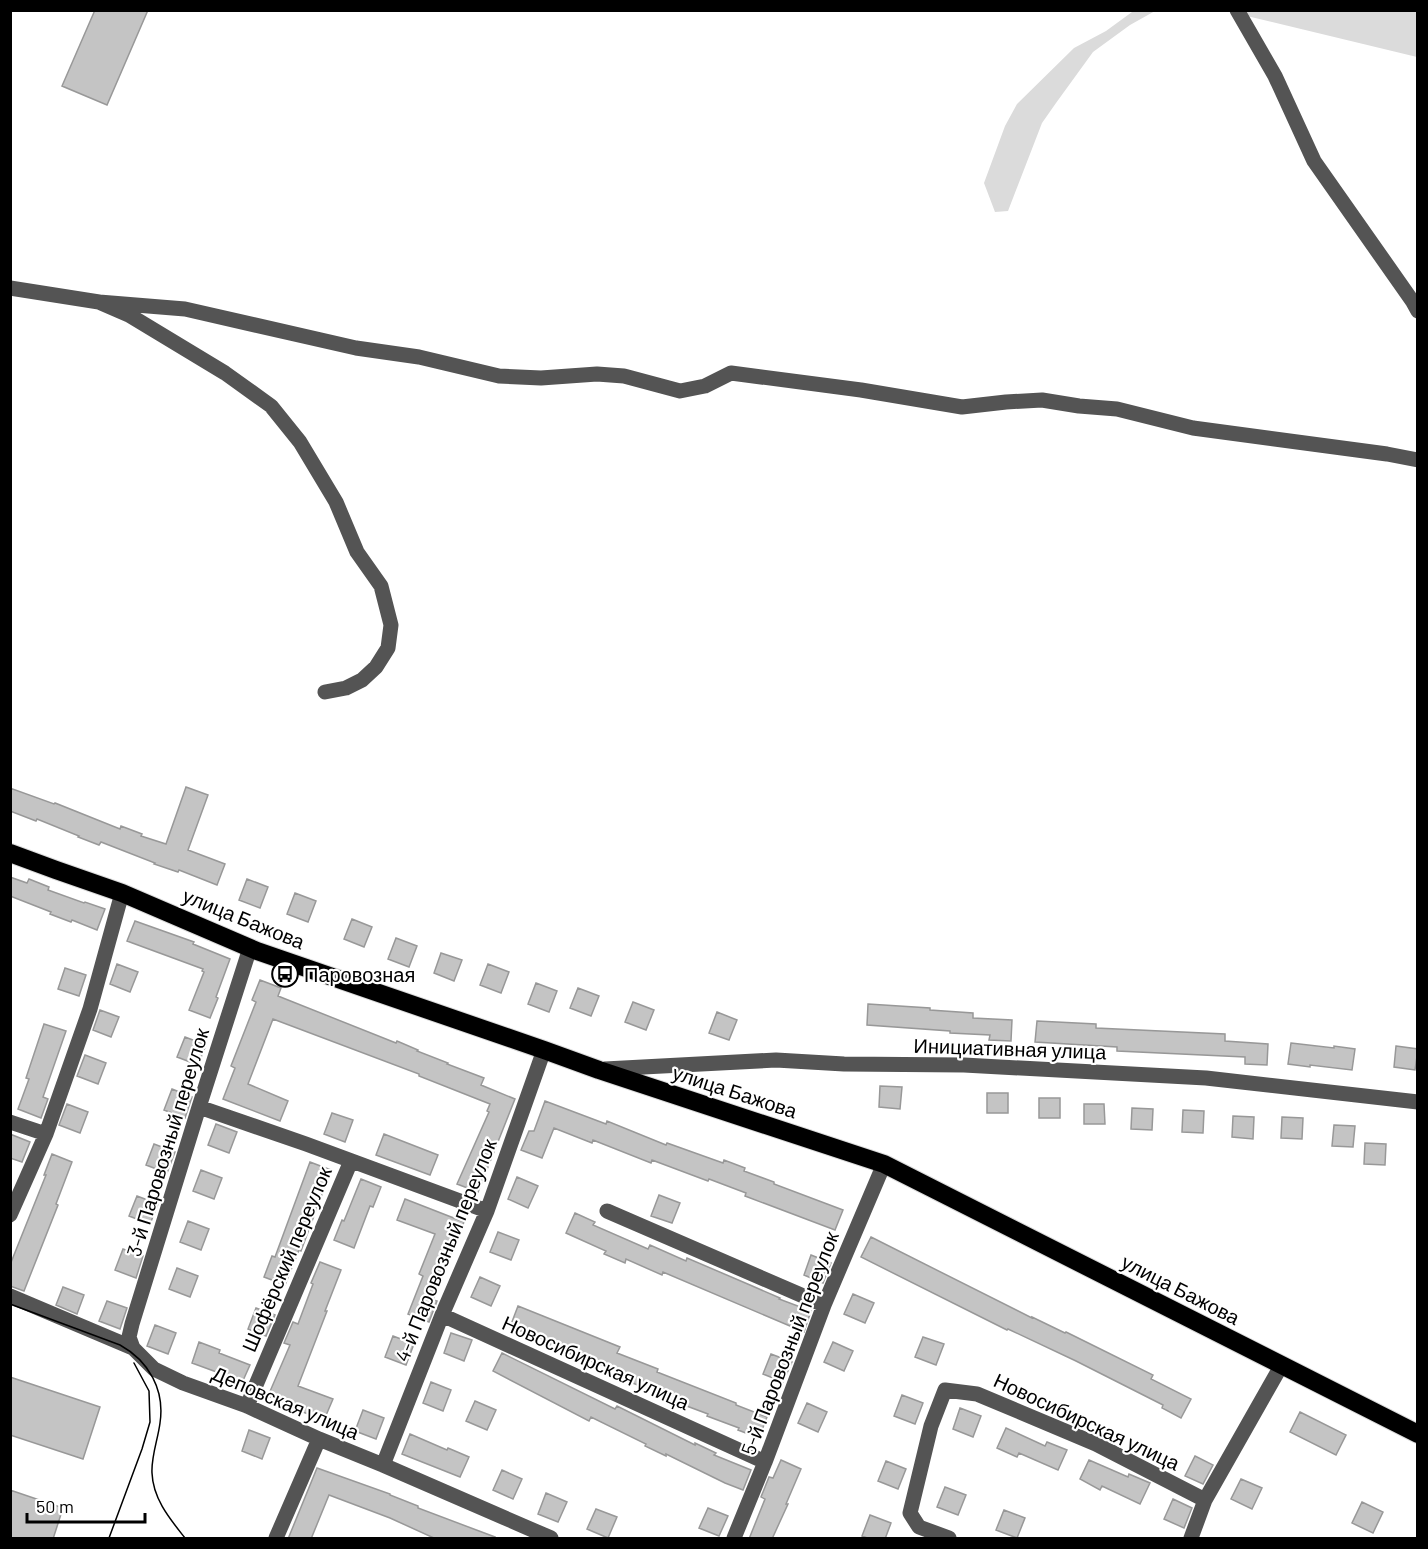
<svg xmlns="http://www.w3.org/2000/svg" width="1428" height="1549" viewBox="0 0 1428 1549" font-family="Barlow,sans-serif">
<rect width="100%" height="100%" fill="#fff"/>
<!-- green -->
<path fill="#dbdbdb" d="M1139,10L1155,11L1130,25L1093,52L1056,103L1042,123L1008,211L995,212L984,183L1005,126L1017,104L1074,48L1106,31L1132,12Z
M1226,11H1417V57Z"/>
<!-- building -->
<path fill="#c4c4c4" stroke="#989898" stroke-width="1.5" d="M95,10H148L107,105L62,86Z
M186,787L208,795L188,850L225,864L217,885L179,870L178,872L154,864L155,863L101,842L99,845L78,837L79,836L37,819L36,821L10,811V788L54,804L55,803L120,829L121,826L142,834L141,836L166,844Z
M10,877L27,883L29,879L49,887L48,890L84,903L85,902L105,909L97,930L72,920L71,922L50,914L51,912L10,896Z
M247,879L268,887L260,908L239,900Z
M295,893L316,901L308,922L287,914Z
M352,919L372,927L364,947L344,939Z
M135,921L194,942L193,944L230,959L216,997L218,998L210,1018L189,1010L204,972L202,971L203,969L127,941Z
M396,938L417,946L409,967L388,959Z
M441,953L462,960L454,981L434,973Z
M117,964L138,972L130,992L110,984Z
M488,964L509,972L501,993L480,985Z
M65,968L86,975L79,996L58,989Z
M260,980L281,988L278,996L396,1043L397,1041L418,1050L417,1051L448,1063L447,1064L484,1078L481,1085L515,1099L478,1192L457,1184L489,1112L487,1111L490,1104L419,1076V1074L273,1019L248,1084L288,1101L280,1121L223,1099L235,1068L231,1066L256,1002L252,1000Z
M536,983L557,991L549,1012L528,1004Z
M578,988L599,996L591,1016L570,1008Z
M633,1002L654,1010L646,1030L625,1022Z
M868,1004L930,1008V1010L973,1013V1018L1012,1020L1011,1041L989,1040L990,1035L950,1033V1031L867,1025Z
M100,1010L119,1017L111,1037L93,1030Z
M717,1012L737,1020L729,1040L709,1033Z
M1037,1021L1096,1024V1028L1225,1034V1041L1268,1044L1267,1065L1245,1064V1057L1117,1051V1047L1035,1042Z
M44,1024L66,1031L43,1097L48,1099L41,1118L18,1109L29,1079L26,1078Z
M185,1037L206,1045L198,1065L177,1057Z
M1291,1043L1334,1048V1046L1355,1049L1352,1070L1310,1065V1067L1288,1064Z
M1396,1046L1418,1049L1415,1070L1394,1067Z
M85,1055L106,1063L98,1084L77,1076Z
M880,1086L902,1087L900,1109L879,1107Z
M172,1089L192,1097L185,1118L164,1110Z
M987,1093H1008V1113H987Z
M1039,1098H1060V1118H1039Z
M545,1101L606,1124L607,1121L666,1145L667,1143L723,1163L724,1160L745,1168L744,1171L774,1182V1184L843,1210L835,1230L745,1196L746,1193L709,1179L708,1181L652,1160L651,1163L593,1140L592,1143L554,1128L542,1158L521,1150L529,1131H534Z
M67,1104L88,1112L80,1133L59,1125Z
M1084,1104H1104L1105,1124H1084Z
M1132,1108L1153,1109L1152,1130L1131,1129Z
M1183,1110L1204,1111L1203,1133L1182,1132Z
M332,1113L353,1120L345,1142L324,1134Z
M1233,1116L1254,1117L1253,1139L1232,1137Z
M1282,1117L1303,1118L1302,1139L1281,1138Z
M216,1124L237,1132L229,1153L208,1145Z
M1334,1125L1355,1126L1353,1147L1332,1146Z
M10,1134L30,1142L22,1162L10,1158Z
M384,1134L438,1155L430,1175L376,1155Z
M1365,1143L1386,1144L1385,1165L1364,1164Z
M154,1144L175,1152L167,1173L146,1165Z
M52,1154L72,1162L56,1204L58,1205L24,1291L10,1286V1265L46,1175H44Z
M310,1162L331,1170L301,1251L299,1250L285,1285L264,1277L272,1256L275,1257Z
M201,1170L222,1178L214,1199L193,1191Z
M517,1177L538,1186L528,1208L508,1199Z
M361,1179L381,1187L373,1207L370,1206L354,1248L334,1240L342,1220L344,1221Z
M659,1195L680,1203L672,1223L651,1216Z
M137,1196L158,1204L150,1224L129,1216Z
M405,1199L464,1222L433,1300L437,1301L429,1322L408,1314L423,1276L419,1274L435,1234L397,1220Z
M575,1213L595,1222L593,1225L648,1249L650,1245L686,1261L687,1258L750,1285L780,1298L779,1299L811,1311L804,1332L663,1272L662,1275L626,1259L625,1263L604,1254L606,1251L566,1233Z
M188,1221L209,1229L201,1250L180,1242Z
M498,1232L519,1240L511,1260L490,1252Z
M871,1237L1032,1318V1317L1065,1333L1066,1332L1153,1375L1151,1379L1191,1399L1181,1418L1162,1408L1163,1405L1076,1361L1008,1329L1007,1330L861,1257Z
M123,1249L143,1256L136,1278L115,1270Z
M811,1255L831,1263L823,1283L804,1275Z
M320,1262L341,1270L325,1311H327L298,1386L333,1399L324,1420L303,1412L304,1410L268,1396L290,1345L284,1343L293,1322L298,1324L313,1284L311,1283Z
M177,1268L198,1276L190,1297L169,1289Z
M480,1277L500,1286L491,1306L471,1297Z
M63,1287L84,1295L77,1314L56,1305Z
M853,1294L874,1303L865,1323L844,1314Z
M107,1301L127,1308L120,1329L99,1321Z
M518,1306L620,1347L617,1353L658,1369L657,1372L736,1403V1405L767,1417L759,1438L738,1430L739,1428L707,1416L708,1414L668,1399L669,1397L630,1382L632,1376L549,1346L551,1342L510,1327Z
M256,1308L275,1315L266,1336L248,1329Z
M155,1325L176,1333L168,1354L147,1346Z
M451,1333L472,1340L464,1361L444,1353Z
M393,1336L414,1344L406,1365L385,1357Z
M923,1337L944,1344L936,1365L915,1357Z
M199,1342L220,1350L219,1353L250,1365L241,1385L220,1378L222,1374L192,1363Z
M833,1342L853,1351L844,1371L824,1362Z
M502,1353L615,1409L617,1406L695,1445V1443L716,1453L714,1455L751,1470L743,1490L725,1483L666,1454V1456L645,1446L646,1444L591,1417L589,1421L493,1371Z
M771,1354L792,1362L783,1382L763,1374Z
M10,1377L100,1407L83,1459L10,1435Z
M431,1382L451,1390L443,1411L423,1403Z
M902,1395L923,1403L915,1424L894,1416Z
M475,1401L496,1410L487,1430L466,1421Z
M807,1403L827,1412L818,1432L798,1423Z
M960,1408L981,1416L973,1437L953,1429Z
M363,1410L384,1418L376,1439L355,1431Z
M1300,1412L1346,1435L1336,1455L1290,1432Z
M1006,1428L1045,1446L1047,1442L1067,1450L1058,1470L1019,1453L1017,1457L997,1448Z
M249,1430L270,1438L262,1459L242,1451Z
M410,1434L447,1450L448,1448L469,1457L460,1477L402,1454Z
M1195,1456L1213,1465L1203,1484L1185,1476Z
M781,1460L801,1469L786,1504H788L772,1539H749L765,1499L761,1497L769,1477L773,1478Z
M1089,1460L1128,1477L1129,1474L1150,1483L1140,1504L1102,1486L1100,1490L1080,1479Z
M886,1461L906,1469L898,1489L878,1481Z
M317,1468L390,1494V1495L418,1506V1508L495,1537L494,1539H436L390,1518L329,1495L311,1539H288Z
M502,1470L522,1479L513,1499L493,1490Z
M1241,1479L1262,1488L1252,1509L1231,1499Z
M945,1487L966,1495L958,1515L937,1507Z
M10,1490L63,1508L53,1539H10Z
M546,1493L567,1502L558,1522L538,1514Z
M1173,1499L1192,1508L1184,1528L1164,1519Z
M1362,1502L1383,1512L1373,1533L1352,1523Z
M708,1508L728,1516L719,1536L699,1528Z
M596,1509L617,1517L608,1538L587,1529Z
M1004,1510L1025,1518L1017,1538L996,1530Z
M870,1515L891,1523L885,1539H870L862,1536Z"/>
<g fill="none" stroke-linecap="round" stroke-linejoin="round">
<!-- highway casing -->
<g stroke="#dbdbdb" stroke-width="20">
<path id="highway" d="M10,853L56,870L122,893L257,951L544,1050L599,1070L884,1164L1418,1434"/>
</g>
<!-- minor -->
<path stroke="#545454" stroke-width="15" d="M1237,10L1275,76L1314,161L1413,302L1418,311
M10,288L99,302L129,315L225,373L271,406L300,442L336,502L357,552L381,586L391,625L388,648L376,667L362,680L346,688L325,692
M99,302L185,309L356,348L419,357L499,376L541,378L597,374L624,376L680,391L705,386L731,373L861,390L962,407L1006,402L1042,400L1079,406L1117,409L1193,428L1387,454L1418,460
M605,1069L776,1060L844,1064L964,1065L1206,1078L1418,1102
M199,1107L306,1144L487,1211
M10,1122L46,1134
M607,1211L824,1305
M10,1215L46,1134L90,1009L122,893
M10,1296L133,1348L154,1369L183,1383L247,1406L319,1439L383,1465L551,1538
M442,1315L765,1462
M133,1348L129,1337L132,1324L199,1107L250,948
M247,1406L351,1161
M383,1465L442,1315L487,1211L544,1050
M276,1538L319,1439
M734,1538L765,1462L824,1305L884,1164
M949,1538L919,1527L910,1513L931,1426L945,1390L977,1394L1096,1444L1205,1500
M1191,1538L1205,1500L1281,1366"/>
<!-- highway -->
<use href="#highway" stroke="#000" stroke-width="18"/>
<!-- tram -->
<path stroke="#000" stroke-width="1.5" d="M10,1304L120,1345C149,1361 165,1390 160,1423C158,1439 151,1457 152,1473C153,1499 170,1519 185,1538
M109,1538L142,1449L150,1422L149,1391L134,1363"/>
</g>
<!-- icons -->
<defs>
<g id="bus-ring" transform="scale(1.35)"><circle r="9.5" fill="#fff" stroke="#000" stroke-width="1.5"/><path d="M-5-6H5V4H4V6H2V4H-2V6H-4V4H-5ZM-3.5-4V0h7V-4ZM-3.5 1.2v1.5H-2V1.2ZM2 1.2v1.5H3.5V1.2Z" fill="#000"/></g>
</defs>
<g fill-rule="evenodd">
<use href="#bus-ring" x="285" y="974"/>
</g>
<g text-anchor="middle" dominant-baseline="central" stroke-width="4.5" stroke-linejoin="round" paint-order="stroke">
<!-- street labels -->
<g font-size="20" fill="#000" stroke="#fff">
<text transform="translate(244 918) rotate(22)">улица Бажова</text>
<text transform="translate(1010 1048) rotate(2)">Инициативная улица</text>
<text transform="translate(735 1091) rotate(18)">улица Бажова</text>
<text transform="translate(167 1142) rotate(-73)">3-й Паровозный переулок</text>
<text transform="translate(445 1250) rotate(-68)">4-й Паровозный переулок</text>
<text transform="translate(286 1259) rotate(-67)">Шофёрский переулок</text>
<text transform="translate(1181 1289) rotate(27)">улица Бажова</text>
<text transform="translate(789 1343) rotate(-69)">5-й Паровозный переулок</text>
<text transform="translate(596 1362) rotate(24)">Новосибирская улица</text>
<text transform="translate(286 1402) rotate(23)">Деповская улица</text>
<text transform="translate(1087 1421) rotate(25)">Новосибирская улица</text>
</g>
<!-- poi labels -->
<g font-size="20" fill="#000" stroke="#fff" text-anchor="start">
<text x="304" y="974">Паровозная</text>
</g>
</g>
<!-- border -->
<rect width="1428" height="1549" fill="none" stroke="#000000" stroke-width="24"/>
<!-- scale -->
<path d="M27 1513v9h118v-9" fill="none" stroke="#000000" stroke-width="3"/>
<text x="36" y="1513" font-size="18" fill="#000000" stroke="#ffffff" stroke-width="4.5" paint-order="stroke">50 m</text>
</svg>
